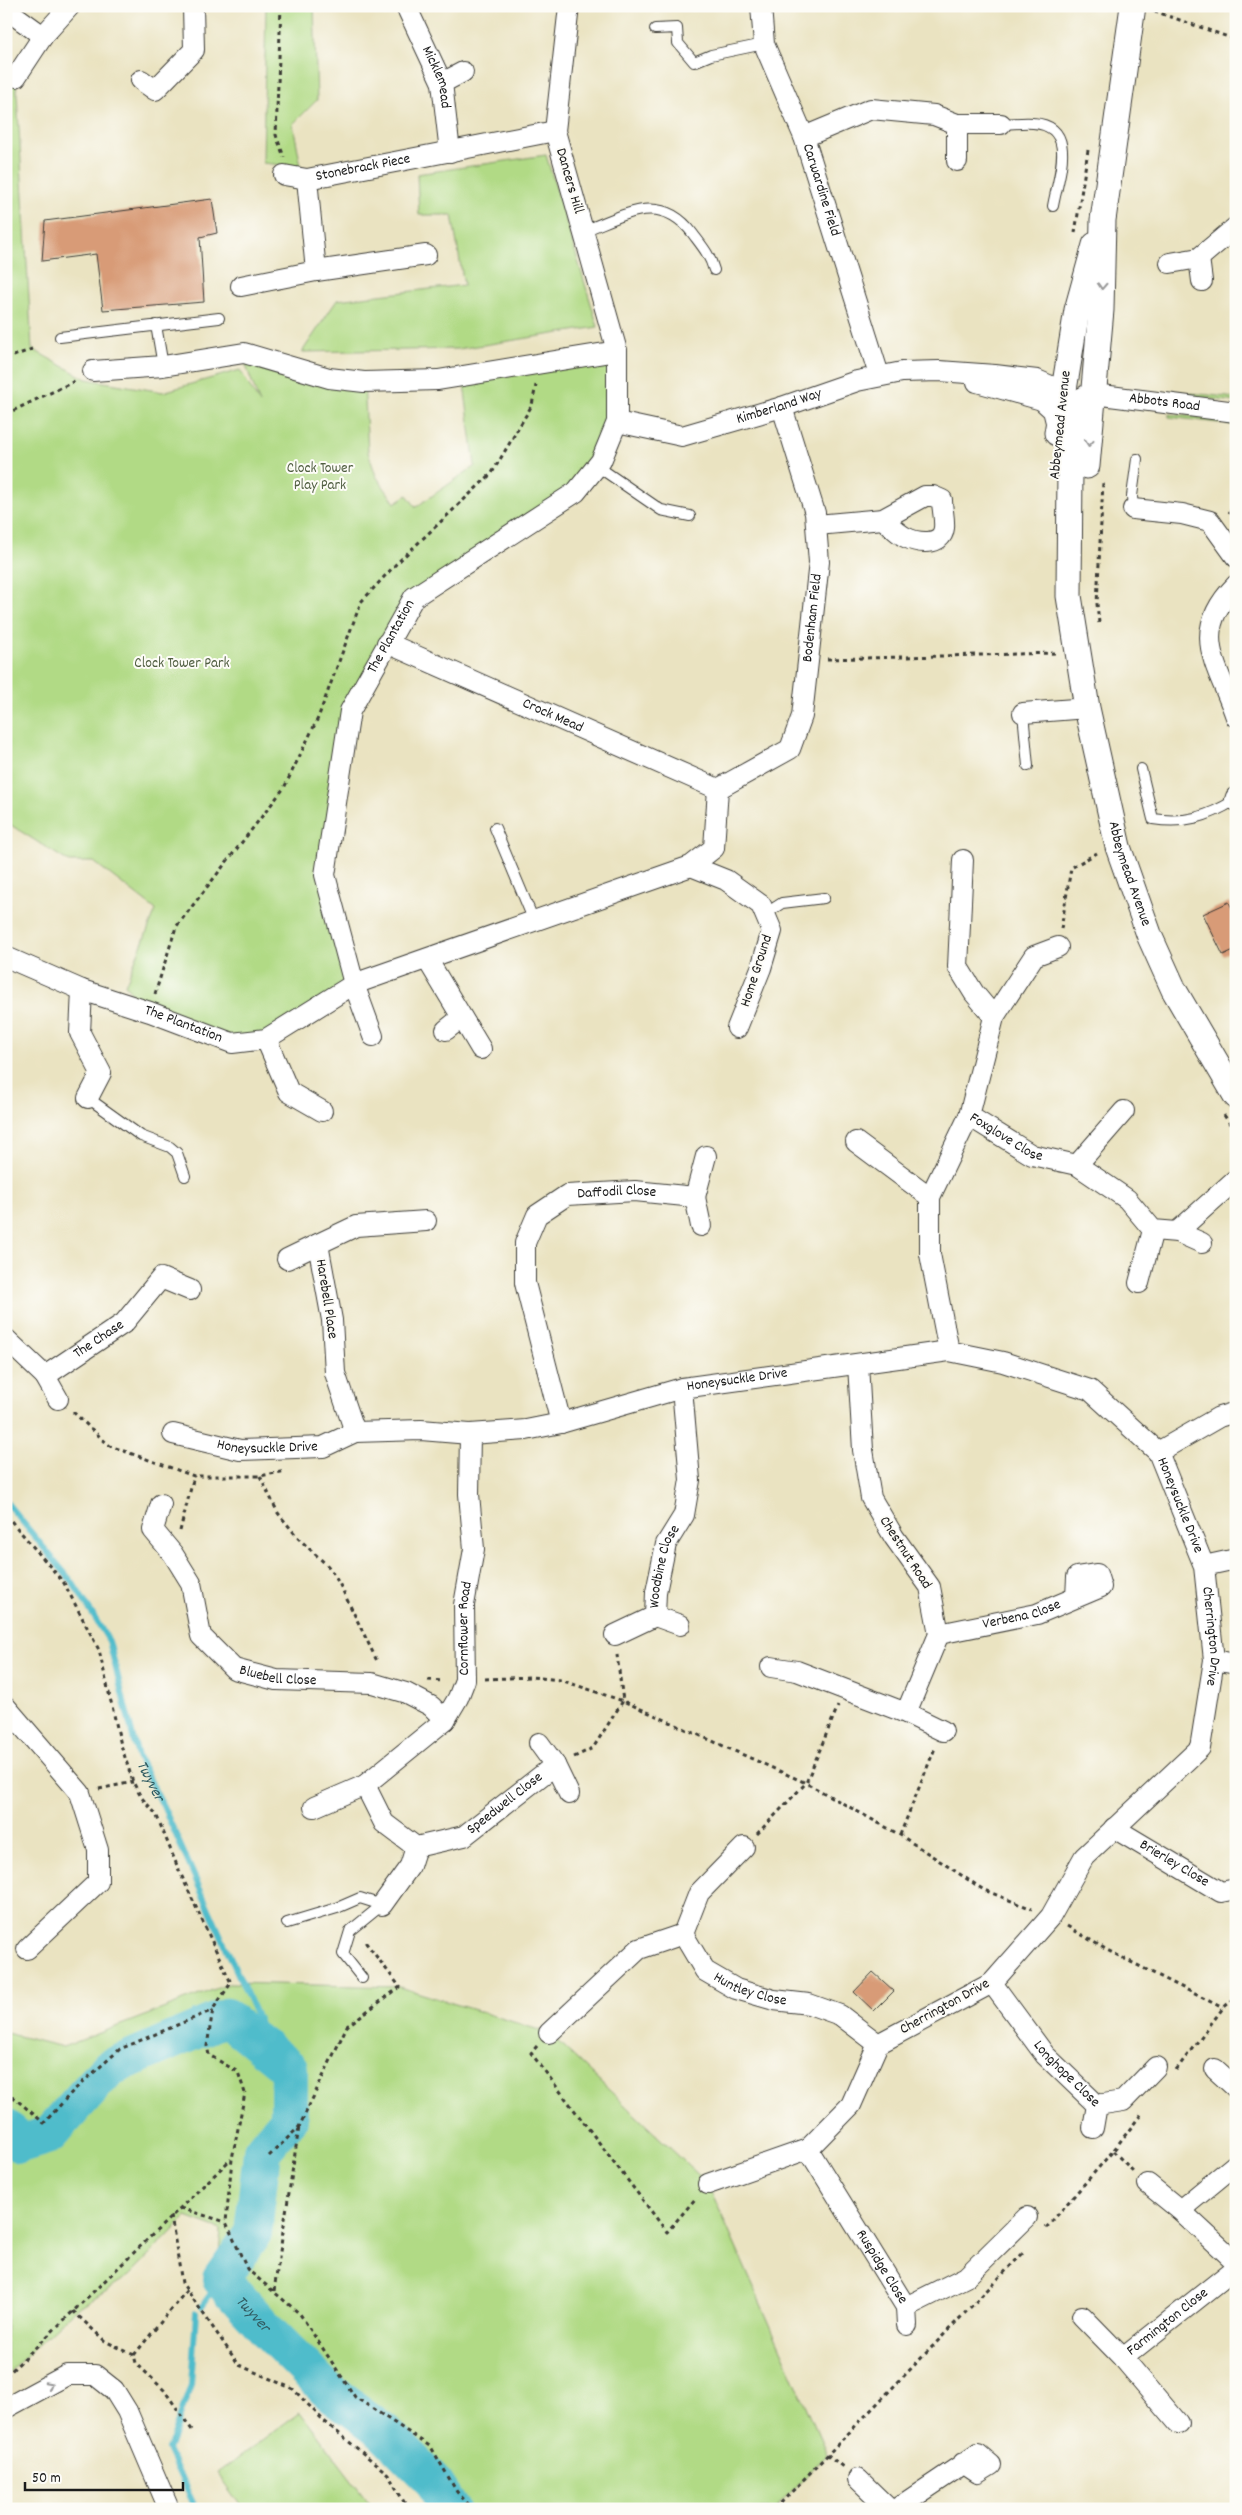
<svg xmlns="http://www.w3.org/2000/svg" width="1242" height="2515" viewBox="0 0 1242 2515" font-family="Dekko,sans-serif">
<rect width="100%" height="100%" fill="#fdfcf7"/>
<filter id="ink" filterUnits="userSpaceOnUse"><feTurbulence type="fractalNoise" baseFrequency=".02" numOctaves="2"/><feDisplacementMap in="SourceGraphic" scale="10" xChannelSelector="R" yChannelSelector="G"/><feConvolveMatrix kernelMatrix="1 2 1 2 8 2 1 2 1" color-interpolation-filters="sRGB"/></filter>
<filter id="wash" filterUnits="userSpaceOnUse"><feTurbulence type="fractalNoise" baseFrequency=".0096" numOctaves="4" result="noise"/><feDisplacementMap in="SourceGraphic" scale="20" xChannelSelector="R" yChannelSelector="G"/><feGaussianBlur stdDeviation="1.12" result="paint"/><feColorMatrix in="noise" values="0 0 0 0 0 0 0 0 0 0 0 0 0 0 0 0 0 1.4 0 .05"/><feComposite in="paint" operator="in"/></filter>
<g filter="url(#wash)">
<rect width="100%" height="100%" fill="#eae3c1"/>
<!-- green -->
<path fill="#b1da85" stroke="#667b50" d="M266,6H314L317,100L293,124L301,167L263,163Z
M16,77L32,349L86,379L163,392L240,370L260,404L244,360L364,382L368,452L376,476L395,503L407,495L416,507L475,466L463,377L617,351V422L576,492L414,597L350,711L325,875L354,984L266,1039L232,1043L150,1012L125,985L156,910L94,862H69L6,822V79Z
M546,155L598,327L458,349L302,352L337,300L464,285L452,215H419L417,174Z
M1171,391L1236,398V402L1171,394Z
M1169,414L1236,421V425L1169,417Z
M231,1983L400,1987L549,2033L708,2184L827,2454L775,2509H451L433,2481L383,2431L326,2389L268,2331L216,2287L221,2230L186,2217L129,2276L73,2311L6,2375V2033L63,2047Z
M300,2412L374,2509H243L217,2473Z"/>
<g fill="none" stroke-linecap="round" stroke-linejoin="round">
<!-- stream -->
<g stroke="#50bccb" stroke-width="6">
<path id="s1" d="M6,1502L73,1583L109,1641L138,1757L163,1806L262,2028L289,2068"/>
<path d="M202,2306L221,2279"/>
<path d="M196,2313L191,2385L168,2450L196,2509"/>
</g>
<!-- river -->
<path stroke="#50bccb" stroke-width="38" id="s2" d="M6,2128L20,2144L49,2135L109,2068L226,2017L289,2068V2119L262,2151L253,2233L221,2279L268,2331L326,2389L383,2431L433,2481L451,2509"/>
</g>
<g id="blocks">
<!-- building -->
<path fill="#d89b77" d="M212,199L217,233L200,237L204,302L103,310L96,254L42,261L45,221Z
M1229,902L1236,917V949L1223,955L1203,914Z
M873,1972L894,1991L874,2011L854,1992Z"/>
</g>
</g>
<g filter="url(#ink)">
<use href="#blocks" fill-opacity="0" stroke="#3b3a35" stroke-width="1"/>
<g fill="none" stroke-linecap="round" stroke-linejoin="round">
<!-- service casing -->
<g stroke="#3b3a35" stroke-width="12">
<path id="service" d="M655,29L677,28L678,43L694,62L711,55L764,44
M1001,124C1012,124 1023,122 1033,123C1079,126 1058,177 1053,206
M583,231C624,216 660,190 693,234C702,246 710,255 714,270
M156,325L163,366
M60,337L219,318
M597,466L661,510L690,516
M1133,509L1132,496L1137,459
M1023,713L1028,766
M1141,769L1153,819C1184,824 1208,817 1235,800
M495,828L534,921
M765,914L782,903L824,898
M88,1098L141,1136L170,1147L177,1153L185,1176
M287,1923L337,1908L360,1898L382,1905
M362,1978L343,1954L350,1931L382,1905"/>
</g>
<!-- minor casing -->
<g stroke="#3b3a35" stroke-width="22">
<g id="minor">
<path id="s3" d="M406,6L442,83L450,152"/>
<path id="s4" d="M761,6L764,44L804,137L879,375"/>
<path d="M7,10L43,36"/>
<path d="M16,77L43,36L70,6"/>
<path d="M141,80L155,90L194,50L193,6"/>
<path d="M442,83L463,72"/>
<path d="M957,124V161"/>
<path d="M804,137L871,109L934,115L957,124H1001"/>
<path d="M284,175L307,179"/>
<path d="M1199,258L1202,281"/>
<path d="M1170,263L1199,258L1236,227"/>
<path d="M316,271L426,255"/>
<path id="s5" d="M241,286L316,271L307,179L555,131"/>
<path d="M93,371L163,366L244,353L329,378L364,382L438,380L617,351"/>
<path d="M977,382L1042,400L1053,410L1057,426"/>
<path id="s6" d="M1094,394L1236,412"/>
<path id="s7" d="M617,422L682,436L782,407L857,381L902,372L939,371L995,375L1037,380L1062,391"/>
<path d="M1133,509L1182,514L1210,521L1236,557"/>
<path d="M817,525L883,519L925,496H933L942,500C942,509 945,519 944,528C942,547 917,543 905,537C897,533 890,525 883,519"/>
<path d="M1236,585C1188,634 1218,664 1236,717"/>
<path id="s8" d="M387,643L718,789"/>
<path d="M1023,713L1087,708"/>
<path id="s9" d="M718,789L790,749L802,716L819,562L815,513L782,407"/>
<path d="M1235,800L1236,797"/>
<path d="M963,860L958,967L974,993L994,1017"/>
<path d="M691,866L726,880L761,905L772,931L761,968L737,1028"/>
<path id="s10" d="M6,957L82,990L150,1012L232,1043L266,1039L354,984L691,866L714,848L718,789"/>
<path d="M427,959L481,1049"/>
<path d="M82,990L80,1033L101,1073L88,1098"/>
<path d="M446,1030L461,1018"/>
<path id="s11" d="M373,1036L354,984L325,875L350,711L414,597L576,492L601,461L617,422V351L555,131L569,6"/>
<path d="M266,1039L289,1092L322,1111"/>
<path d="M969,1116L994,1017L1034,956L1058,947"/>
<path d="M856,1142L930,1197"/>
<path d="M1077,1165L1124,1111"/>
<path d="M695,1197L701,1226"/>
<path d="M1177,1232L1235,1180"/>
<path d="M287,1259L318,1244"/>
<path d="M1139,1283L1153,1230"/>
<path id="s12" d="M6,1339L45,1376L124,1323L161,1278L190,1290"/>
<path id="s13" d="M949,1351L930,1254V1197L969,1116L1032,1155L1077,1165L1127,1199L1153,1230L1177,1232L1202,1243"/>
<path d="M45,1376L58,1399"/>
<path id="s14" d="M561,1423L525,1283V1243L537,1215L567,1195L635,1191L695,1197L706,1156"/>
<path d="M355,1432L335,1373L332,1320L318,1244L356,1226L426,1221"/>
<path id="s15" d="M173,1434L240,1450L323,1447L355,1432L421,1430L470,1434L526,1430L561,1423L682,1388L949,1351L1003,1362L1090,1390L1158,1452L1204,1566L1214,1660L1200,1748L1084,1857L1051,1916L992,1983L878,2044L851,2105L808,2149L708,2184"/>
<path d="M1158,1452L1219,1417L1236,1412"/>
<path id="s16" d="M161,1504L153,1530L173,1554L191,1583L201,1636L234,1669L276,1680L372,1683L406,1693L431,1706L445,1720"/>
<path d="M1204,1566L1236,1559"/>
<path d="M655,1616L680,1625"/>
<path id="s17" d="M939,1634L1037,1614L1101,1587L1097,1574L1077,1577L1076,1597"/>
<path id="s18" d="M615,1635L655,1616L656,1592L666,1544L684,1515L690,1480L682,1388"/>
<path d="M1214,1660L1236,1664"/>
<path d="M771,1667L797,1671L906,1713L939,1634L930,1587L894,1537L871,1498L863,1450L858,1364"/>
<path d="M6,1707L80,1793L98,1850V1882L27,1949"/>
<path d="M906,1713L943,1731"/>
<path d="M539,1743L555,1765"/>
<path id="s19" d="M365,1785L384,1823L416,1847L464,1836L555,1765L569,1794"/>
<path id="s20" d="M314,1807L365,1785L445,1720L458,1698L465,1680L464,1605L474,1549L469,1494L470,1434"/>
<path id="s21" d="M1114,1828L1221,1892L1236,1889"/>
<path d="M382,1905L410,1866L416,1847"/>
<path d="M683,1934L699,1893L744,1847"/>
<path id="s22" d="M992,1983L1045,2055L1097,2105L1123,2101L1156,2067"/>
<path id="s23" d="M549,2033L639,1949L683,1934L705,1971L736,1989L774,2000L809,2004L840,2015L878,2044"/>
<path d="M1215,2069L1236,2088"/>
<path d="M1093,2128L1097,2105"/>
<path id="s24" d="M808,2149L906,2307L966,2277L1027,2217"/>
<path d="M1148,2184L1180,2210L1236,2262"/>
<path d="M1180,2210L1236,2164"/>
<path d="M906,2307L907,2325"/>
<path id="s25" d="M1082,2316L1123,2358L1236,2268"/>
<path d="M1123,2358L1178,2423"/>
<path d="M6,2408L67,2375H95L114,2390L127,2411L169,2509"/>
<path d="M858,2479L889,2509"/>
<path d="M896,2509L978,2454L991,2465L978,2473L963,2463"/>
</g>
</g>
<!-- tertiary casing -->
<g stroke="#3b3a35" stroke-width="27">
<g id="tertiary">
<path id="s26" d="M1094,394L1081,401L1075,414L1070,467L1069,596L1087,708L1118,847L1150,937L1174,990L1236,1096"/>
<path d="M1057,433L1077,310L1095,245"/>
<path d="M1087,466L1101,310L1103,220L1133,6"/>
</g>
</g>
<!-- path -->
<path stroke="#3b3a35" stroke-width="3" stroke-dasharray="4 4" stroke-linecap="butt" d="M281,6L276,135L284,157
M1154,11L1231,38L1236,37
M1075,233L1088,150
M6,359L32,349
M6,414L75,381
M1229,513L1236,503
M1099,623L1097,604L1103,482
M827,659L1056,653
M1061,929L1071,868L1097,853
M155,994L176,927L284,788L318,718L361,602L396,564L492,473L532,405L536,385
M1224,1115L1236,1133
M73,1412L110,1446L194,1476H260L286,1471
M260,1476L278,1513L299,1539L328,1566L339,1583L378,1663
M6,1515L64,1583L99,1650L121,1745L133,1782L141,1797L156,1814L178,1868L231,1983L213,2009L207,2046L209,2055L238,2072L245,2093L232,2159L226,2222L247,2269L300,2314L355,2397L431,2447L457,2492L473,2509
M180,1531L194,1476
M485,1679L531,1677L561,1680L623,1701L806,1783L900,1835L984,1890L1032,1909
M428,1680L444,1681
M574,1757L593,1748L623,1701L617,1655
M99,1789L133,1782
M757,1834L806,1783L838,1706
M900,1835L935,1748
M1067,1926L1107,1950L1223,2008
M537,2046L531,2053L667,2232L696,2198
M1176,2070L1223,2008L1236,1997
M6,2091L44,2123L73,2091L120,2049L213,2010
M1113,2151L1134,2172
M269,2156L299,2127L347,2026L400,1987L366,1943V1939
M180,2208L226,2222
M171,2216L182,2283L239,2365L293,2389L324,2421L388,2474L408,2509
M1046,2228L1113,2151L1143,2112
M274,2291L299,2127
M73,2311L105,2341L134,2355L136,2363L164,2390L192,2430
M134,2355L187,2290
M6,2376L231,2159
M827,2454L844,2468
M775,2509L1025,2251"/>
<!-- service -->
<use href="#service" stroke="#fff" stroke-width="10"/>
<!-- minor -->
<use href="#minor" stroke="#fff" stroke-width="20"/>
<!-- tertiary -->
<use href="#tertiary" stroke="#fff" stroke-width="25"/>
</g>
<!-- one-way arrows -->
<defs><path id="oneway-chevron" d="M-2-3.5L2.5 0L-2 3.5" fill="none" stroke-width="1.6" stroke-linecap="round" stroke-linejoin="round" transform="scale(1.25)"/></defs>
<g stroke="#999">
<use href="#oneway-chevron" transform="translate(1102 286) rotate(93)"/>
<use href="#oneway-chevron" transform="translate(1089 443) rotate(95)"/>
<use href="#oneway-chevron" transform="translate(49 2385) rotate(-28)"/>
</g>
</g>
<g text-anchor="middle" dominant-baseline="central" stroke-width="4" stroke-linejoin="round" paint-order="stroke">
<!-- street labels -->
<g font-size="15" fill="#1c1c1c" stroke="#fdfcf7">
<text stroke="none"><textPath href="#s3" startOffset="78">Micklemead</textPath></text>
<text stroke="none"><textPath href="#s5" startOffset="226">Stonebrack Piece</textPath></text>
<text transform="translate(569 181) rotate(74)">Dancers Hill</text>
<text stroke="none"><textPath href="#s4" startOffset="195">Carwardine Field</textPath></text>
<text stroke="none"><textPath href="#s6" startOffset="71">Abbots Road</textPath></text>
<text stroke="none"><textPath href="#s7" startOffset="168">Kimberland Way</textPath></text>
<text transform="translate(1061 425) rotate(-84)">Abbeymead Avenue</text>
<text stroke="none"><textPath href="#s9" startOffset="216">Bodenham Field</textPath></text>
<text stroke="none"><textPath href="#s11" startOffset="419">The Plantation</textPath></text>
<text stroke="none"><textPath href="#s8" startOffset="181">Crock Mead</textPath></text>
<text stroke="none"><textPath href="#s26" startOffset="496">Abbeymead Avenue</textPath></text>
<text transform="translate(757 971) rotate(-72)">Home Ground</text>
<text stroke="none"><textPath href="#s10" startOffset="190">The Plantation</textPath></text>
<text stroke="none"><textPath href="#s13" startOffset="289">Foxglove Close</textPath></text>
<text stroke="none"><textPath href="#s14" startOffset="301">Daffodil Close</textPath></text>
<text transform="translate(326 1299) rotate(81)">Harebell Place</text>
<text stroke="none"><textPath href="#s12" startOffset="119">The Chase</textPath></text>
<text stroke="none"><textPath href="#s15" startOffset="576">Honeysuckle Drive</textPath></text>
<text stroke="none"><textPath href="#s15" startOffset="96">Honeysuckle Drive</textPath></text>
<text stroke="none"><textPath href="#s15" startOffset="1086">Honeysuckle Drive</textPath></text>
<text transform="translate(905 1553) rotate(57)">Chestnut Road</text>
<text stroke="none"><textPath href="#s18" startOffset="95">Woodbine Close</textPath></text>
<text stroke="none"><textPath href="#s17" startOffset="85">Verbena Close</textPath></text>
<text stroke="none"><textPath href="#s20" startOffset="255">Cornflower Road</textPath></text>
<text stroke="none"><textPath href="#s15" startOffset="1222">Cherrington Drive</textPath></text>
<text stroke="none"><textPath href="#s16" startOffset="238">Bluebell Close</textPath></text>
<text stroke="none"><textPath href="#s19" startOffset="184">Speedwell Close</textPath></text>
<text stroke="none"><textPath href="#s21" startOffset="70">Brierley Close</textPath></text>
<text stroke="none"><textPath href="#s23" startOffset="262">Huntley Close</textPath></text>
<text transform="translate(945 2007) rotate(-29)">Cherrington Drive</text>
<text stroke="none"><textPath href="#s22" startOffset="118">Longhope Close</textPath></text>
<text stroke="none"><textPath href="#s24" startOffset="139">Ruspidge Close</textPath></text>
<text stroke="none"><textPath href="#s25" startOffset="116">Farmington Close</textPath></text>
</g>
<!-- park labels -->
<g font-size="15" fill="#505e41" stroke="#fdfcf7">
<text x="320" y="469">Clock Tower<tspan x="320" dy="17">Play Park</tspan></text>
<text x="182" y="664">Clock Tower Park</text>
</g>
<!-- water labels -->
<g font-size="16" font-style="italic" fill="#315c62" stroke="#fdfcf7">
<text stroke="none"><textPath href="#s1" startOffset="320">Twyver</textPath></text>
<text stroke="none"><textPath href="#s2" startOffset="629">Twyver</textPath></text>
</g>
</g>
<!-- margin -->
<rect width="1242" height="2515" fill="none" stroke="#fdfcf7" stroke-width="25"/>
<!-- scale -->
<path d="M25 2482v8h158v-8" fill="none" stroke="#1c1c1c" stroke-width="2.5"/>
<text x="32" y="2482" font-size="15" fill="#1c1c1c" stroke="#fdfcf7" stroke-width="4" paint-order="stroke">50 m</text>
</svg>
